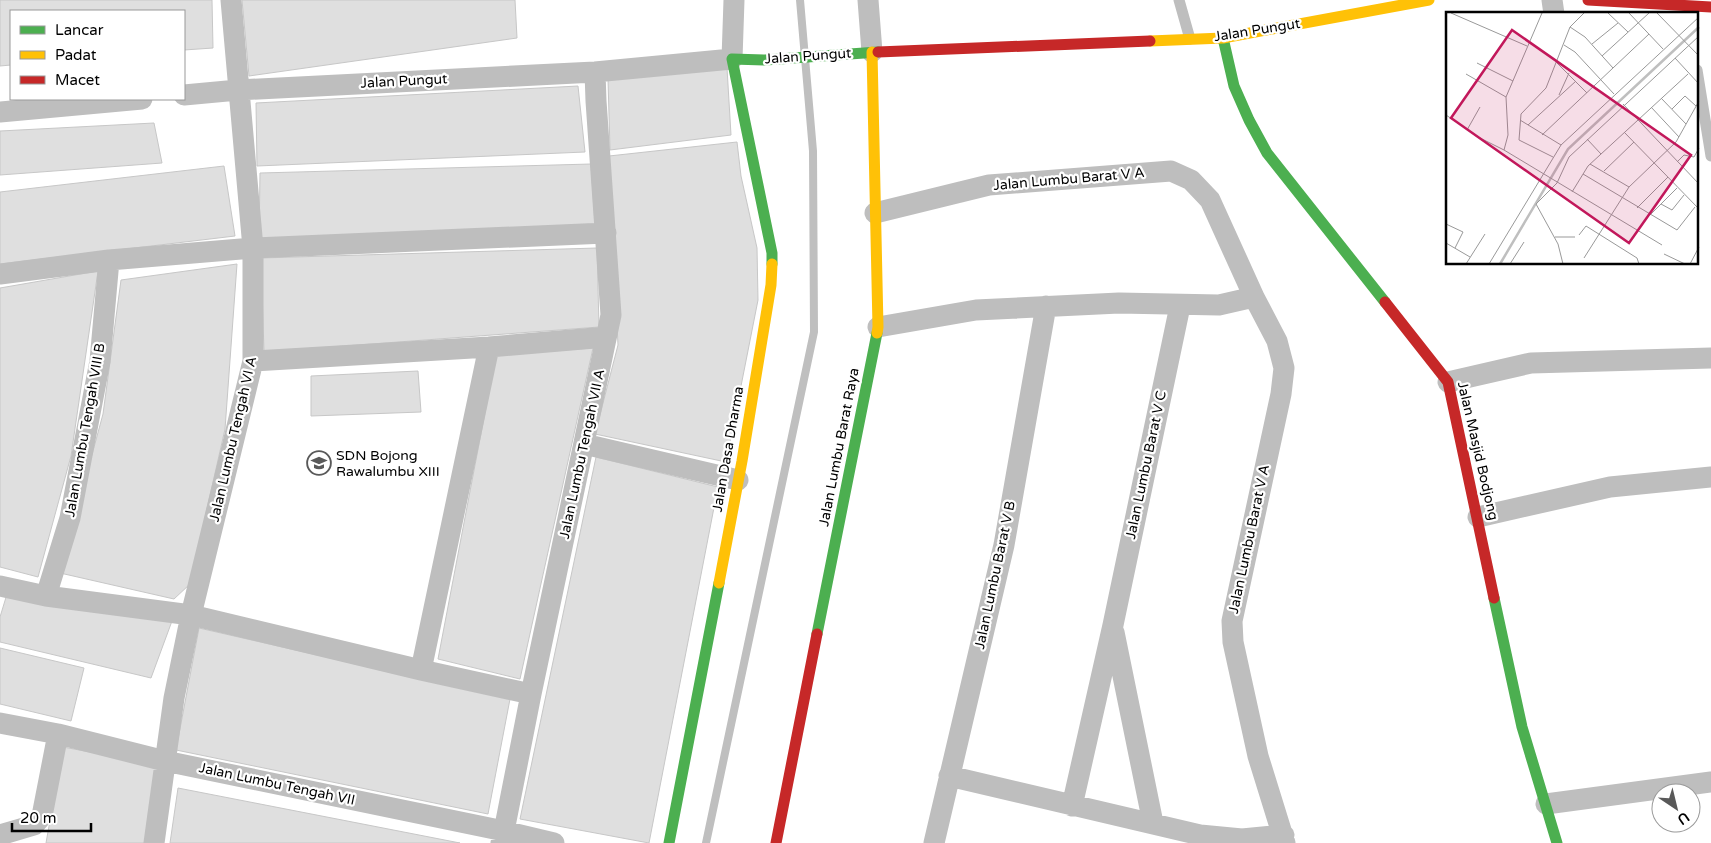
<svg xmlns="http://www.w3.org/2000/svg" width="1711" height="843" viewBox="0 0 1711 843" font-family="'Varela Round',sans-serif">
<rect width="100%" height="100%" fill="#fff"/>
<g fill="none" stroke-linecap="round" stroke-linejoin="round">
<!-- stream -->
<path stroke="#bfbfbf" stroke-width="8" d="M706,843L814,332L813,151L800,0"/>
</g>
<!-- building -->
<path fill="#dfdfdf" stroke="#c7c7c7" d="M0,0H212L213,48L184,50V11H11V65L0,66Z
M242,0H515L517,38L249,76Z
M727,68L731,135L610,150L608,79Z
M578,86L585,152L257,166L256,103Z
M154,123L162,163L0,175V131Z
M737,142L741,176L757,248L758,300L726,462L595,434L618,345L609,156Z
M591,164L595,224L259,241L260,173Z
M224,166L235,236L0,264V192Z
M597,248L599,327L264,352L261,258Z
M237,264L225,429L190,584L174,599L60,573L103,414L121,280Z
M98,271L71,456L38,577L0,567V288Z
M593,348L520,679L438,659L496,355Z
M418,371L421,412L311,416V376Z
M596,457L718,487L649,843L520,819Z
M7,594L172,621L151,678L0,642V617Z
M199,628L510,699L488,814L176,750Z
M0,648L84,668L71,721L0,704Z
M63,747L160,765L147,843H46Z
M178,788L460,843H170Z"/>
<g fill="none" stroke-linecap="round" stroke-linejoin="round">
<!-- lane -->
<path stroke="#bebebe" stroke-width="11" d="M1179,0L1190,39
M1697,70L1711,156"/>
<!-- street -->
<path stroke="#bebebe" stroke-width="21" d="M868,0L872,52
M1552,0L1554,14
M184,95L238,90L595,72L732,59L734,0
M0,112L142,99
M875,213L989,185L1171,171L1191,180L1210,200L1254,297L1277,341L1284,368L1281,394L1232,621L1233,642L1258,756L1285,843
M0,274L109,260L253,248L606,233
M878,327L976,310L1119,303L1219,305L1254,297
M253,361L489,347L606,337
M1448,382L1531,363L1711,358
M584,444L738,480
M1478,517L1610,487L1711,477
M0,586L46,596L191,615L421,670L531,694
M46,596L70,518L100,361L109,260
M1114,632L1153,823
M421,670L489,347
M0,723L58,734L165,761L504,831L554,843
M949,776L1200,835L1242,839L1284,835
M1546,804L1711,782
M1072,806L1113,625L1180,306
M0,835L34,825L42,816L58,734
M154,843L174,698L191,615L253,361V248L231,0
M501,843L504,831L531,694L611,315L596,101L595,72
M934,843L1004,545L1046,306"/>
<!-- fast -->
<path stroke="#4caf50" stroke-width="11" d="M1223,38L1234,86L1249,120L1267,153L1385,302
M772,264V253L732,59L765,60L878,52
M1494,598L1522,727L1557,843
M817,634L877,333
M669,843L719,583"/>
<!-- slow -->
<path stroke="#ffc107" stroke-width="11" d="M1150,41L1223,38L1429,0
M872,52L878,327L877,333
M719,583L742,461L771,285L772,264"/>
<!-- jam -->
<path stroke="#c62828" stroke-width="11" d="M1588,0L1711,7
M878,52L1150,41
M1385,302L1448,382L1494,598
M776,843L817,634"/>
</g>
<!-- icons -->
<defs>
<g id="school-ring" transform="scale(1.25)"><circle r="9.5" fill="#fff" stroke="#595959" stroke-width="1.5"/><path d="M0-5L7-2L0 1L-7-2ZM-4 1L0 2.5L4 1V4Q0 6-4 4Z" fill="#595959"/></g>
</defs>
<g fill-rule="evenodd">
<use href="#school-ring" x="319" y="463"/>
</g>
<g text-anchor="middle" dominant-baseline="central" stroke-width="4.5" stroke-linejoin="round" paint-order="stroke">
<!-- street labels -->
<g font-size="14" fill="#000" stroke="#fff">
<text transform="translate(1257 30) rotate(-9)">Jalan Pungut</text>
<text transform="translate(808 56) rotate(-4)">Jalan Pungut</text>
<text transform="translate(404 81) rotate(-3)">Jalan Pungut</text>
<text transform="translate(1069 179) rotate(-5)">Jalan Lumbu Barat V A</text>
<text transform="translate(85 430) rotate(-80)">Jalan Lumbu Tengah VIII B</text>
<text transform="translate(233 439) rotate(-77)">Jalan Lumbu Tengah VI A</text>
<text transform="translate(839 447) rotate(-79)">Jalan Lumbu Barat Raya</text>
<text transform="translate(728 449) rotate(-80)">Jalan Dasa Dharma</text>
<text transform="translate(1478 451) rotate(77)">Jalan Masjid Bodjong</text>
<text transform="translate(582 454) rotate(-78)">Jalan Lumbu Tengah VII A</text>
<text transform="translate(1146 465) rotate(-78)">Jalan Lumbu Barat V C</text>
<text transform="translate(1249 539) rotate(-78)">Jalan Lumbu Barat V A</text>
<text transform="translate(995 575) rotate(-78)">Jalan Lumbu Barat V B</text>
<text transform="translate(277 784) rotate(12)">Jalan Lumbu Tengah VII</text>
</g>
<!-- poi labels -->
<g font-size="14" fill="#000" stroke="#fff" text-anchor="start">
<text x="336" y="455">SDN Bojong<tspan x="336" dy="16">Rawalumbu XIII</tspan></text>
</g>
</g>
<!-- overview -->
<g transform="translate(1446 12)">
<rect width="252" height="252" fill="#fff"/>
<path fill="none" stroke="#bfbfbf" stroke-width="2.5" d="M54,252L122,137L253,15"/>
<path fill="none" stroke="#999" stroke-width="1" d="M5,1L81,34M162,1L182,20M183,1L217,37M211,1L253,44M124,15L139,25L167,56M146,32L172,11M118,33L129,40L168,82M156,44L203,1M229,46L253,72M110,50L141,81M31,51L67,69M20,62L60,85M113,83L123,61M215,86L240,112M177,92L253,172M205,95L233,125M226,97L239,84L250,94M0,103L34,126L58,138L216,233M74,108L115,133M82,113L130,69M21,118L34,95M178,120L253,197M96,123L203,22M141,127L155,142M58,138L62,123L60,85L96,1M107,145L73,128L75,102L100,76L124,15L138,1M231,150L238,143L248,145L253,136M144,152L183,175M158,159L188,130M137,162L231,218L249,195M126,180L142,154L242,62M215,192L226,198L238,183M191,196L222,165M204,203L231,176M0,212L17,220L9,236M133,223L140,214L191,246L193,252M109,225H129M0,231L24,245M218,242L239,252M138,246L183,175L230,130L253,89M20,252L39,222M43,252L115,133L253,5M64,252L78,230M117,252L112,232L90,192L111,171L123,145L253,24M244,252L253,235"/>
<path fill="#c2185b" fill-opacity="0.15" stroke="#c2185b" stroke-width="2.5" d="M66,18L245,143L183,231L5,106Z"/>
<rect width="252" height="252" fill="none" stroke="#000" stroke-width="2.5"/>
</g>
<!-- legend -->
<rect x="10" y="10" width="175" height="90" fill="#ffffff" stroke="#999999"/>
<rect x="20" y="26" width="25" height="8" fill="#4caf50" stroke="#999999"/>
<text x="55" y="35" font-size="15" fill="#000000">Lancar</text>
<rect x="20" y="51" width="25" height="8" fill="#ffc107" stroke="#999999"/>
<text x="55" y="60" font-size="15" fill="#000000">Padat</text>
<rect x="20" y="76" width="25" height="8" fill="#c62828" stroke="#999999"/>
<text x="55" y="85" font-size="15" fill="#000000">Macet</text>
<!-- north arrow -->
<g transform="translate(1676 808) rotate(145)"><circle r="24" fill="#ffffff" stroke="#999999"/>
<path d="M0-4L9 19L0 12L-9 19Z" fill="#595959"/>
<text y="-8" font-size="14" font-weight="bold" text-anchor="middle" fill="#000000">U</text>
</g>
<!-- scale -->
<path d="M12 823v8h79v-8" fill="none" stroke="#000000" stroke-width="2.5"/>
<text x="20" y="823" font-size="15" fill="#000000" stroke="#ffffff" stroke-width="4" paint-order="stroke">20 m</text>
</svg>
